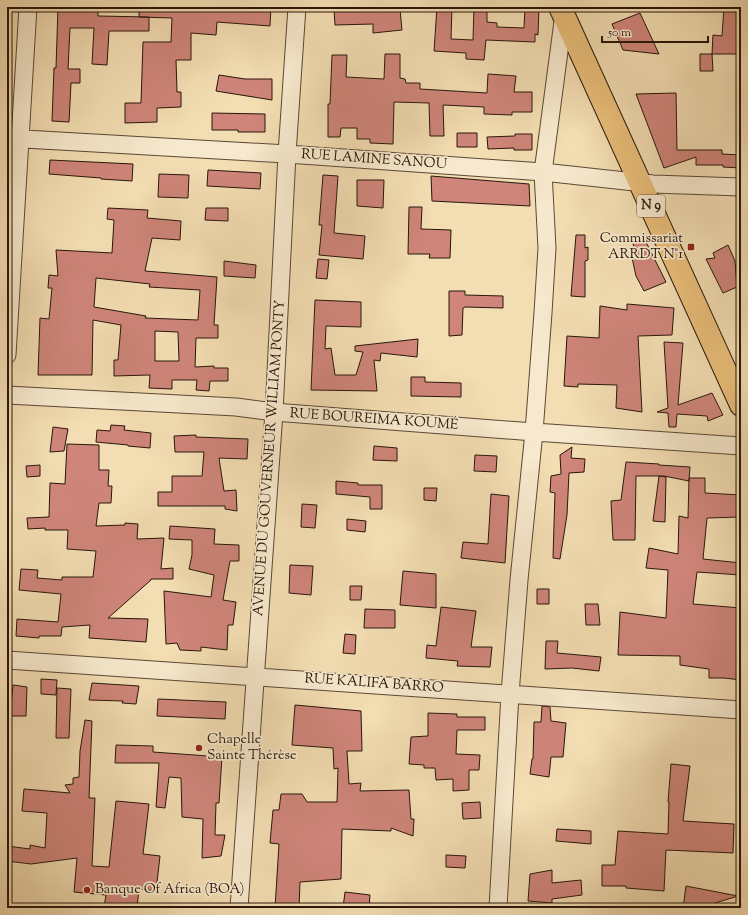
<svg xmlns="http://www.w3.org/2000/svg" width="748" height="915" viewBox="0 0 748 915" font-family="'Sorts Mill Goudy',serif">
<rect width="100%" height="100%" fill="#f3ddb2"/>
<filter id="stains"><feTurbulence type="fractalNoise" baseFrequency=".005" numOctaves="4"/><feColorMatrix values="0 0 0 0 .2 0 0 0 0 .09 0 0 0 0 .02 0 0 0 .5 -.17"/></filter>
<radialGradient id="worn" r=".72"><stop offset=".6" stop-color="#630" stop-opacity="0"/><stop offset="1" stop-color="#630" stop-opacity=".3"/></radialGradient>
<!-- building -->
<path fill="#cf857a" stroke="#28160a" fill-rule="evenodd" d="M58,7H98V16L149,17V31H109L107,65L92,64L94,28H70L68,69H80V83H71L69,122L52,121L54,68H56Z
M139,7H271L270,26L217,22L216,35L191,33V60H176L177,92H181V107L157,108V122L125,123V103H141L143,42H171L172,18L139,17Z
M350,7H381V11L400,9L402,30L373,33V24L335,25L334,10H350Z
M437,7H452L451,39L473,40L474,7H487V22L497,23V27L524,28L525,8H539L538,35L535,34V42L486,40L484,60L466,59V53L434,51Z
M724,7H741V54H712L713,35L722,36Z
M640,13L659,54L623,50L612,24Z
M385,54H400V78L405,79L406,83H420V89L487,93L488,74L516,76L514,92H532V112H512V115L484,114V107L443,105L444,136H430L429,103L394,102L393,144L370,143V139H357V128H341L340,137H328V104H330L332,55H347L346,77L384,79Z
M700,54H712L713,71H700Z
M219,75L245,79H272V100L216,91Z
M676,93L677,150H722V154L741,155V168L723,167V165H696V157L664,168L636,94Z
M212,113L265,114V132H238V130H212Z
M457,133H477V147H457Z
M515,134H532V150H514V148L488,149L487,137L515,136Z
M50,160L133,164L132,181L101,179V178L49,174Z
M208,170L261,173L260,189L207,186Z
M159,174L189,175L188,198L158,197Z
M323,175L338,176L334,233L365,236L363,259L319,255L322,225H319Z
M431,176L529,184L530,206L432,201Z
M357,180H384L383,208L357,206Z
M409,207H422L421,229L451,230L450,258H429L430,254H408Z
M108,208L148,210L147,218L181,221L180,240L152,238L145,271L217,277L214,325H218V338H196L195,367L214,366V368H228V381H210L209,391L196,390L197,380H172V389L149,388L150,375L114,376V360H118L121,325L93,320L92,375H38L40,318L49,319L52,288H48L49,275L58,276L56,250L112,253L114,220L107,219ZM96,278L150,284L149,287L200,290L198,320L145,318L146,316L94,307ZM155,331L178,332L179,361H155Z
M206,208H228V221L205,220Z
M576,235H585V248L588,247V260L585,261V297L571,296Z
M644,238L666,282L644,291L636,276L631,253L636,252L632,241Z
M728,245L735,261L737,287L723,293L706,259L715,258L713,253Z
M318,259L329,260L327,279L316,278Z
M224,261L256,265L255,278L224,276Z
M449,291H465V295L503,296V308L465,307L463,308L462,335L449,336Z
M315,300L361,302V327L326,326L325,349L331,348L335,375H356L363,352L355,351V346L418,339L417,357L381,353L380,361L374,360L377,391L311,390Z
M627,304L674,308L672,335L638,336L642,412L616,408L617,385L578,384V387L564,386L567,336L599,338L600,306L627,310Z
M664,342L683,343L678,405L712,393L723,415L708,421L707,416L677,414L676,427H669L668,413L657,412L668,408Z
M411,377H425V382L461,383V397L411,396Z
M111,425L125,426L124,430L151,433L150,448L128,446V445L96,442L97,430L110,431Z
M53,427L68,429L64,451L50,452Z
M196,435V437L248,439L247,459L219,458L224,491L236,490L237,511L225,509V506H158V492H172V476H202L204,452H175L174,436Z
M67,444L99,445V470H109L108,486H112L111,503H99L96,526L125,525V523L138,524L137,539L164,538L161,569L173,568V579H151V580L108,618L148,619L146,642L89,638L90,625L62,627L61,636H39V638L16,636L17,619L58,622L61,594L19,590L21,569L38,570L37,578L62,580V577H93L96,551L67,549L68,530H45V528L28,529L27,518L49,517L50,483L65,484Z
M374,446L397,448V461L373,460Z
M572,447L571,458L585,459L584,472L569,473L567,515L560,559L553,558L555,493L550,492L551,476L561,474L560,455Z
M475,455L497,456L496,472L474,471Z
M626,462L659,464V465L690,467L689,481L664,476H636L635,540H613L611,501L621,500Z
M40,465V476L27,477L26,466Z
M659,476L666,477L665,522L653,521Z
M689,478H705V493L741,495V517L707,518L703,559L741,563V575L697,572L693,604L741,608V680L724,678H709V669L680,665V656L618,655L620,612L666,618L668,570L646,568L649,548L678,554L679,516L688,518Z
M336,481L358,483V485H382V509H370V497L336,494Z
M424,488H437L436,501L424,500Z
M491,494L509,496L505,563L461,558L463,542L488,544Z
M302,504L317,505L315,528L301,527Z
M347,519L366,521L365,532L347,530Z
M170,526L215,529L214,544L239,545V561H230L223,600L236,602L233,625H228L227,650L201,647V651L180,650L177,643L166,644L164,591L211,597L214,575L189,569L192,555V540L169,539Z
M290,565L313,566L311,595L289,593Z
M403,571L436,574V608L400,605Z
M350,586H362L361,600H350Z
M537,589H549V604H537Z
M585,604H598L600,625H586Z
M441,607L476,611L471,647H492L490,667L457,666L458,661L426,658L427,645L436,646Z
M365,609L395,610V628H364Z
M345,634L356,635L355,654L343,653Z
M546,641H558L557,653L601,657L599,671L572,668L545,669Z
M41,679L57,680L56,695L41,694Z
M92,683L139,686L136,704L122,703L123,701L89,700Z
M13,685L27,687L26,716H10Z
M57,688L71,689L69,738H56Z
M158,699L226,702L225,719L157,716Z
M295,705L361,711L362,751H347L349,784L361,783L360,791L409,790L411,819H414L413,836L391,828V831L342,829L341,879L300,882L299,908H275L279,844L270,843L273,810H279L281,794H302L307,802H337L338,768L334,769L333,748L292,745Z
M542,706L550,707L551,721L566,723L563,757H551L549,777L530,774L532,759H533L534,722H541Z
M428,713L457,714V717H485V730H457L456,754L480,755L479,770H469V790L453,791V779L436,780L435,768H424V765L409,764L411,737L428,736Z
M85,720L92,721L89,798H95L92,866L109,867L116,801L149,804L143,854L160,856L156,891L139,889L137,908L104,907L106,895L74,892L77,858L31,864L7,861V846L30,849V845L45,848L47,813L22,811L24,789L70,793L65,785L73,784V778L79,777L80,751Z
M116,745L153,746V752L222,757L219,803H216L215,835H225L221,856L202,858L203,819L182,817L181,778L169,777L165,808L156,807L159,763H115Z
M671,764L690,766L683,821L734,824L733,853L666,850L664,891L626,888V886H602V865H615L618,831L668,834L669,802H668Z
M480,802L481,818L463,819L462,803Z
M557,829L591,831V844L556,841Z
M446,855L466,856L465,868L446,867Z
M552,870V883L581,880L582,895L552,899V903L528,901L530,874Z
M686,886L738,896L715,903V908H683Z
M345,892L370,895L369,908H343Z"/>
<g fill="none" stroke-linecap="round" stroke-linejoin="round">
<!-- minor casing -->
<g stroke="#5b4834" stroke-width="19">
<path id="minor" d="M7,138L287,154L543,172L653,184L741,187
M7,355L28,7
M7,395L236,407L274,412L534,432L741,446
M7,660L741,710
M239,908L274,412L287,154L297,7
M498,908L510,694L519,580L534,432L543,313L547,248L543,172L564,14"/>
</g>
<!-- major casing -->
<g stroke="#28160a" stroke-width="24">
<path id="major" d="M560,7L741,405"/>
</g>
<!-- minor -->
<use href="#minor" stroke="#f7e9cd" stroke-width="17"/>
<!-- major -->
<use href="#major" stroke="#eabe79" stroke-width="22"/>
</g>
<!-- markers -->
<g fill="#8f2418" stroke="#f7e9cd" stroke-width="1.5">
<rect x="687" y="243" width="8" height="8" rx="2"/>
<circle cx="199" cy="748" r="4"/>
<circle cx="87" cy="890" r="4"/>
</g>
<g text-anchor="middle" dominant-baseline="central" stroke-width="3.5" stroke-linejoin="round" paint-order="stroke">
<!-- shield labels -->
<rect fill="#f7e9cd" stroke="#654" stroke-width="1" x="637" y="195" width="28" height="22" rx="3"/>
<g font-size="13" font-weight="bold" fill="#28160a">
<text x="651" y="206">N 9</text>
</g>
<!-- street labels -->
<g font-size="14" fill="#28160a" stroke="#f7e9cd">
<text transform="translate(374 160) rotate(4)">RUE LAMINE SANOU</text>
<text transform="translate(374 420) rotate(4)">RUE BOUREIMA KOUMÉ</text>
<text transform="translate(270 458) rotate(-86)">AVENUE DU GOUVERNEUR WILLIAM PONTY</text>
<text transform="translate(374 684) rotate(4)">RUE KALIFA BARRO</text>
</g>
<!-- poi labels -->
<g font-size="14" fill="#28160a" stroke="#f7e9cd" text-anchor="start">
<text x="683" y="239" text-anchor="end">Commissariat<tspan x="683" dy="16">ARRDT N°1</tspan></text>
<text x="207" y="740">Chapelle<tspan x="207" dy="16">Sainte Thérèse</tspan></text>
<text x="95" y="890">Banque Of Africa (BOA)</text>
</g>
</g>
<!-- margin -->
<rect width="748" height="915" fill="none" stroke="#f3ddb2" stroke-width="24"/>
<rect x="8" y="8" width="732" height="899" fill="none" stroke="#28160a" stroke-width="2"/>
<rect x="12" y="12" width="724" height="891" fill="none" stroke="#28160a"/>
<!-- scale -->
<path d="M602 36v6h106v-6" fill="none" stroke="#28160a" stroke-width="2"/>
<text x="608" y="36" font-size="12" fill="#28160a" stroke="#f7e9cd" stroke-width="3" paint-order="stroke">50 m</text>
<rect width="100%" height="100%" filter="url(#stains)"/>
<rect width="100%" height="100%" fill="url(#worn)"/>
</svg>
